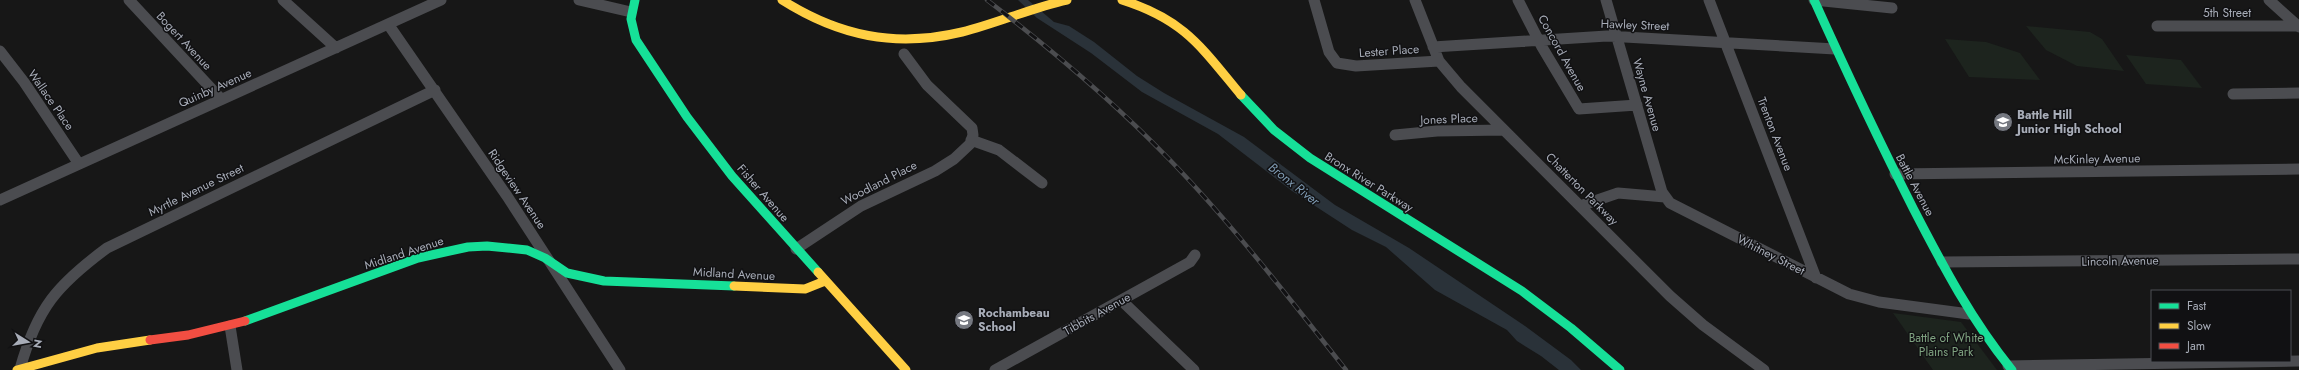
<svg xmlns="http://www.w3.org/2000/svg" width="2299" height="370" viewBox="0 0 2299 370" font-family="Jost,sans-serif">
<rect width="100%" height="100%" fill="#171717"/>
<!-- green -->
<path fill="#1d241e" d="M2026,26L2090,32L2102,39L2124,71L2077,66L2046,50Z
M1945,39L1986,42L2020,53L2040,80L1969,77Z
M2126,55L2181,60L2202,88L2146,84Z
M1893,313L1961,322L1997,370H1933Z"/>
<!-- water -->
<path fill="#2a3239" d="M1018,0H1028L1054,22L1069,26L1094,42L1137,76L1164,93L1244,137L1335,205L1409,248L1525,326L1571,360L1581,370H1559L1541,356L1517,341L1507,330L1435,290L1386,247L1352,230L1292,191L1218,134L1142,92L1091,53L1037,18Z"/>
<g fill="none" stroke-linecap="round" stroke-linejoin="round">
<!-- street -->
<path stroke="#4b4c50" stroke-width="11" d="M129,0L221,99
M283,0L336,48
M579,0L631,12
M1314,0L1329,52L1337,63L1356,66L1439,61
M1415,0L1439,61L1461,87L1670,296L1703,325L1764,370
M1518,0L1542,47L1579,109L1637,105
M1606,0L1662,192L1670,203L1849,294L1879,302L1969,314
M1709,0L1816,278
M1814,0L1892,8
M2269,0L2299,27
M388,24L507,196L620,370
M2157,26H2298
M1433,47L1607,36L1835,49
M0,51L24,82L79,164
M2233,94L2299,93
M1395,135L1437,131L1504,130
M971,140L999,150L1042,183
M1895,174L2299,169
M0,200L441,0
M1580,206L1618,193L1665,197
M796,249L861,206L935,171L954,159L970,144L973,135L972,128L927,85L904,54
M1942,262L2299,259
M1122,301L1194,370
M230,326L237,370
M2008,366L2299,361
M20,369C37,308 57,285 107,248L435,90
M995,370L1190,262L1195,255"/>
<!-- fast -->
<path stroke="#16e098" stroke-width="9" d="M635,0L631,19L636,40L687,117L732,176L818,272
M1814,0C1846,71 1879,141 1914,210C1943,266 1972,321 2012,370
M1241,95L1274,130L1310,158L1522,291L1571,328L1620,370
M245,321L418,258L468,247L487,246L527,250L545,258L567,273L604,281L734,286"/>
<!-- slow -->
<path stroke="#ffcf43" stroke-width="9" d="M782,0C839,36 895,48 962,32C998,23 1031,8 1067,0
M1122,0C1185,20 1201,47 1241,95
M818,272L906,370
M734,286L805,289L825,281
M17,370L97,348L150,340"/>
<!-- jam -->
<path stroke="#f24e42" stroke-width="9" d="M150,340L188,335L245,321"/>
<!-- rail casing -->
<g stroke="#4b4c4f" stroke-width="4.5">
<path id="rail" d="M987,0C1051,49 1113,101 1169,159C1233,225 1289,298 1346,370"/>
</g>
<!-- rail -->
<use href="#rail" stroke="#111113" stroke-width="3" stroke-dasharray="9" stroke-linecap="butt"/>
</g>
<!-- icons -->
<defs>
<g id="school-disc" transform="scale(1)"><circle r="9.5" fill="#757880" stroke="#111113"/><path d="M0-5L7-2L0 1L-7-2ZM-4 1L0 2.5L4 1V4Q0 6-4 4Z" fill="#fff"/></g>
</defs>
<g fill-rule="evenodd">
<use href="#school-disc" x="2003" y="122"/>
<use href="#school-disc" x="964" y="320"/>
</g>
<g text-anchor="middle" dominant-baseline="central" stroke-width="3" stroke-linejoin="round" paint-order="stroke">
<!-- street labels -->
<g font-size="12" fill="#a8adb8" stroke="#111113">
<text x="2227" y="13">5th Street</text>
<text transform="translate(1635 25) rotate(2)">Hawley Street</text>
<text transform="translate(184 41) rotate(47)">Bogert Avenue</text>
<text transform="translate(1389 51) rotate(-4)">Lester Place</text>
<text transform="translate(1562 53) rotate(61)">Concord Avenue</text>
<text transform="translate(215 88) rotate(-24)">Quinby Avenue</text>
<text transform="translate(1647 95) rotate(74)">Wayne Avenue</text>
<text transform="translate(51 100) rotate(55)">Wallace Place</text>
<text transform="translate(1449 119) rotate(-2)">Jones Place</text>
<text transform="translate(1775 134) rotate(69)">Trenton Avenue</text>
<text transform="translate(2097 159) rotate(-1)">McKinley Avenue</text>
<text transform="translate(1369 182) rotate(32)">Bronx River Parkway</text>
<text transform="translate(879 183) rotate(-27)">Woodland Place</text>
<text transform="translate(1915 185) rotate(62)">Battle Avenue</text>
<text transform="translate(517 189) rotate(56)">Ridgeview Avenue</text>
<text transform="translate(1582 189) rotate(45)">Chatterton Parkway</text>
<text transform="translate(196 190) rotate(-26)">Myrtle Avenue Street</text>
<text transform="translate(763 193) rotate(49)">Fisher Avenue</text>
<text transform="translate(404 253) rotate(-18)">Midland Avenue</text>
<text transform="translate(1771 255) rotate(27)">Whitney Street</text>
<text transform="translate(2120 261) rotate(-1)">Lincoln Avenue</text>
<text transform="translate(734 274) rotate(3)">Midland Avenue</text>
<text transform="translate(1097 314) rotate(-29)">Tibbits Avenue</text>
</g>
<!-- poi labels -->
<g font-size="12" font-weight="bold" fill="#a8adb8" stroke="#111113" text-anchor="start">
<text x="2017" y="115">Battle Hill<tspan x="2017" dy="14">Junior High School</tspan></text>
<text x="978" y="313">Rochambeau<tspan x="978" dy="14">School</tspan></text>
</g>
<!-- park labels -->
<g font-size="12" fill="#7fa381" stroke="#111113">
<text x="1946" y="338">Battle of White<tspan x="1946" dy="14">Plains Park</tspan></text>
</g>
<!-- water labels -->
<g font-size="13" font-style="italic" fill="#7f9bb3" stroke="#111113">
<text transform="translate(1294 184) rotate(38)">Bronx River</text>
</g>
</g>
<!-- legend -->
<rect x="2151" y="290" width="140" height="72" fill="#111113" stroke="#4d4f55"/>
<rect x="2159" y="303" width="20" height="6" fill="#16e098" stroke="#4d4f55"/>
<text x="2187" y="310" font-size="12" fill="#a8adb8">Fast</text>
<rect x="2159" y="323" width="20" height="6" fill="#ffcf43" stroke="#4d4f55"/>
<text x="2187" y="330" font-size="12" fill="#a8adb8">Slow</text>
<rect x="2159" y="343" width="20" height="6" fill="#f24e42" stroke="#4d4f55"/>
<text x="2187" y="350" font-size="12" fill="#a8adb8">Jam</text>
<!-- north arrow -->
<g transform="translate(28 342) rotate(101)" stroke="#111113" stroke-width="3" paint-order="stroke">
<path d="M0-3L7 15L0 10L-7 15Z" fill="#a8adb8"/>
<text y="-6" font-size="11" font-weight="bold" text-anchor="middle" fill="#a8adb8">N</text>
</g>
</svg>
